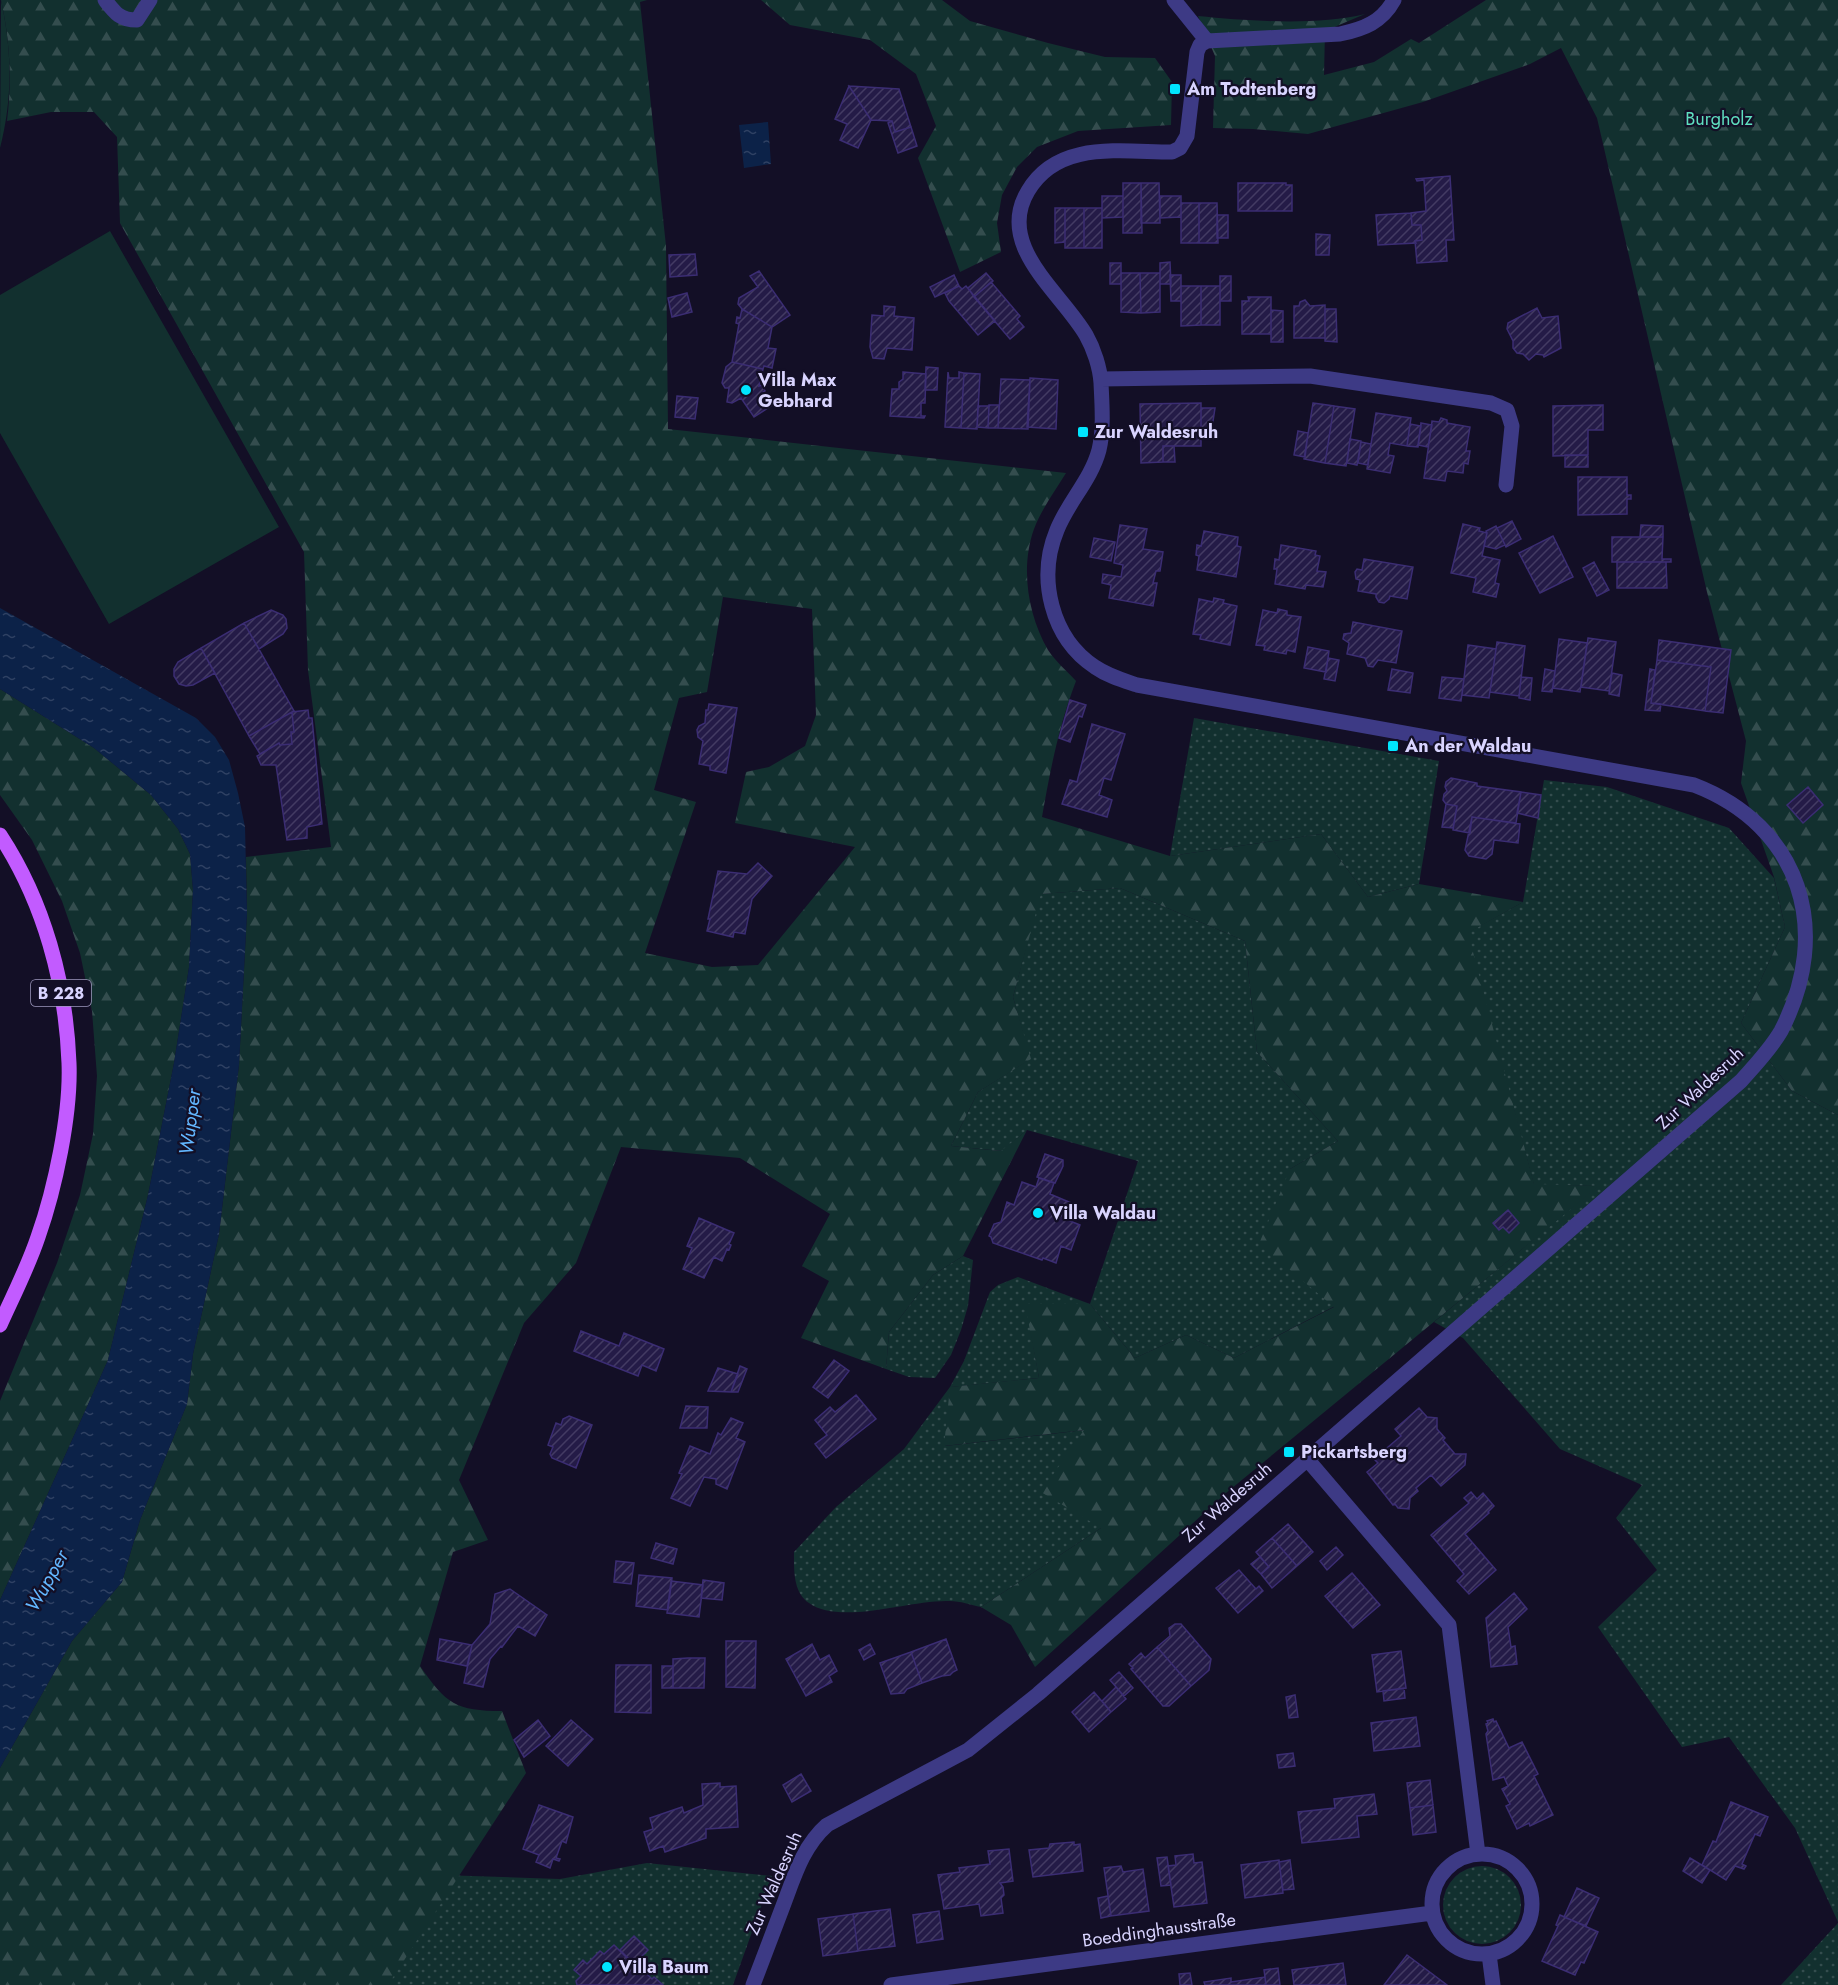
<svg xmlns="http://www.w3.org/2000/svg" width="1838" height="1985" viewBox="0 0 1838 1985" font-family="Jost,sans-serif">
<defs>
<pattern id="grass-dots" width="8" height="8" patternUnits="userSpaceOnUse" patternTransform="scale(1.5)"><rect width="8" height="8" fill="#12302f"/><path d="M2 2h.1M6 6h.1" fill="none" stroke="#344d4e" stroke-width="1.8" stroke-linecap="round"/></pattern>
<pattern id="forest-firs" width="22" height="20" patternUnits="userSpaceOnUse" patternTransform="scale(1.5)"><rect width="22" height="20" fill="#12302f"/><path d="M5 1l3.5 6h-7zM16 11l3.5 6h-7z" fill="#344d4e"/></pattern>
<pattern id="water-ripples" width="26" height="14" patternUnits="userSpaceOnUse" patternTransform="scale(1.5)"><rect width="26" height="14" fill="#0c2248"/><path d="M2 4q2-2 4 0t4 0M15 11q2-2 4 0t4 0" fill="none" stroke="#2f4163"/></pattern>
<pattern id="building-hatch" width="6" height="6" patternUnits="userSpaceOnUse" patternTransform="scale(1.5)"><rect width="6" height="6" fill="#241b47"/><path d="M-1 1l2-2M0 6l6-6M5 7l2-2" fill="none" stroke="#433b63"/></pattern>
</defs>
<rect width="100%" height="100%" fill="#130f26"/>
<!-- grass -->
<path fill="url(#grass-dots)" d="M1194,718L1439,761L1419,884L1368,897L1321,834L1170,856Z
M1544,780L1607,787L1729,828L1774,878L1785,927L1741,1023L1792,1091L1838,1115V1922L1795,1828L1729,1737L1682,1747L1598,1627L1657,1570L1616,1518L1642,1485L1560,1449L1463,1338L1434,1322L1598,1186L1534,1185L1467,933L1523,902Z
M1120,888L1245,941L1257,1052L1338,1141L1290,1169L1335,1306L1234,1358L1186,1335L1135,1358L1090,1304H1026L1039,1378L951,1387L945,1446L1085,1430L1101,1528L981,1607C971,1605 960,1601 950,1601C911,1599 841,1626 809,1603C793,1592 794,1570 794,1552L836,1507L904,1449L950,1387L964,1361L990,1292L998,1285L1018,1277L1090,1304L1138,1161L1027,1130L1002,1151L951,1146L978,1092L1030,1059L1013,997L1040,894Z
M963,1256L973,1260L968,1306L961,1330L951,1355L935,1378L909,1377L886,1369L889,1332L933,1275Z
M647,1863L772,1876L733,1985H164L350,1872L560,1879Z
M1443 1905a39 39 0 1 1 78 0a39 39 0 1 1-78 0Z
M1838,1923V1985H1781Z"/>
<!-- forest -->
<path fill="url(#forest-firs)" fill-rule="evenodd" d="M1,0H647L640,2L666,246L668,429L1066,473C1055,491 1041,510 1034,529C1020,568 1028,615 1048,650C1055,661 1067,671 1076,681C1059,725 1050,771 1042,817L1170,856L1321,834L1368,897L1419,884L1523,902L1468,933L1534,1184L1599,1186L1226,1493L1035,1667L1011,1625L981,1607L1101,1528L1041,1492L1084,1430L944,1446L950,1387L1039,1378L1025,1304H1090L1135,1358L1186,1335L1234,1358L1334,1307L1259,1244L1290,1169L1338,1141L1257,1052L1245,941L1120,888L1041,894L1013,997L1031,1059L978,1092L951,1146L1001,1151L1027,1130L963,1256L933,1275L889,1332L886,1369L801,1338L829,1281L802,1266L830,1214L740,1158L621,1147L576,1263L524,1323L459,1480L488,1540L453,1552L420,1666C446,1704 456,1711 502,1711L526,1773L388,1985H0V1768L72,1641L122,1582L140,1520L187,1404L193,1354L219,1234L239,1065L247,913L246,857L331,847L308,670L304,552L120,223L117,137L94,112H51L7,121C12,80 10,41 1,0ZM723,597L812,609L816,715L805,746L769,767L746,772L735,823L855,847L758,965L712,967L645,953L696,802L654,790L679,698L707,692Z
M761,0H942L970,21L1048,43L1105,57L1155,58L1172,82L1171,125L1078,131L1037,147L1017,167L1002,195L997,223L1001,252L960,272L918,158L936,126L916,74L870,40L790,25Z
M1486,0H1838V1115L1792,1091L1741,1023L1785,927L1774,877L1741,783L1746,741L1707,592L1597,118L1561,48L1530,64L1423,102L1308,134L1253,129L1213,128L1215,56L1198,16C1249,21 1316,26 1365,14L1325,31L1324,75L1374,62L1411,39L1419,43Z
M0,689L94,748L151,795L178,829L190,854L193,890L189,967L174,1063L148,1195L108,1360L0,1600V1401L57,1263L80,1195L93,1134L97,1076L92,1011L80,953L62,901L32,840L0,795Z"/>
<!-- park -->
<path fill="#12302f" d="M1,0C12,50 13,98 0,148Z
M110,231L279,527L109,624L0,433V295Z"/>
<!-- water -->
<path fill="url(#water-ripples)" d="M768,122L771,164L744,168L739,125Z
M0,608L196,718L215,737L229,760L238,793L245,827L247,913L239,1065L219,1234L193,1354L187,1404L140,1520L122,1582L72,1641L0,1768V1600L108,1360L148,1195L174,1063L189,967L193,890L190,854L178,829L151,795L94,748L0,689Z"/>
<!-- building -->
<path fill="url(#building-hatch)" stroke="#3b2d73" stroke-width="1.5" d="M849,86L899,89L911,127L895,132L892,121L871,120Z
M849,86L871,120L858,148L840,140L847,124L835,119Z
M892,121L895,132L911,127L917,146L898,153L888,123Z
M1450,176L1454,240H1446L1447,261L1417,263L1415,241L1422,240L1421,225H1412L1411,213L1426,211L1424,180L1417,181L1416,179Z
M1123,183H1141L1142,233H1123Z
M1141,183H1159L1160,223H1141Z
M1238,183H1286V185H1292V211H1238Z
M1102,196H1123V217L1102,218Z
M1160,196H1181V217L1160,218Z
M1181,203H1199V243H1181Z
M1199,203H1217L1218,243H1199Z
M1055,208H1065V242L1055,243Z
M1065,208H1084V248H1065Z
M1084,208H1102V248H1084Z
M1411,213L1412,225H1421L1422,240L1415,241L1416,243L1378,245L1376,215Z
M1217,215H1228V238H1217Z
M1316,234L1330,235L1329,255H1316Z
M695,254L697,275L670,277L669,255Z
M1170,262L1171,284H1160V263Z
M1110,263H1121V284H1110Z
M759,271L790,315L772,327L742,309L738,304L739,298L758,287L750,276Z
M986,273L993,281L974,297L968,288Z
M1121,273H1140L1141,313L1121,312Z
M1140,273H1160V312L1141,313Z
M954,275L959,286L935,297L930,287Z
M1170,275H1181V301H1171Z
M1220,276H1231V301H1220Z
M991,282L1020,316L1017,319L1024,327L1010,339L974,297Z
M959,286L962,289L966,286L995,321L978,335L949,301L945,293Z
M1181,286H1201V325L1181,326Z
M1201,286H1220V325H1201Z
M687,293L692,312L672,317L668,298Z
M1248,297H1271V334H1242V301H1249Z
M1305,300L1310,306L1325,305V338H1294V306H1299L1300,302Z
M884,306L895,307L894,316L914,318L912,350L887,348L884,359L873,358L870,347L872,315L884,316Z
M1537,308L1542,318L1558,316L1561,348L1544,357L1543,355L1536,354L1529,360L1523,354L1517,353L1513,348V341L1507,329L1508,323Z
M742,309L772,327L768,348L776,349L772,368L764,366L763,369L732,362L739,324L736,323L737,317L740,318Z
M1325,309H1336L1337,342L1325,341Z
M1271,310L1283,311V342H1271Z
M732,362L763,369L759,386L762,385L765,391L763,392L771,406L754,417L741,398L732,403L727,402L729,388H725L722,383L726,367Z
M926,367L938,368L937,390H925Z
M903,372L926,374L925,403H921V416H925L924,418L890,416L892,389H899V382L903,379Z
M948,372L949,378H959V372L964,373L961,428L945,427Z
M964,373L980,374L977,429L961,428Z
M1030,378L1058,380L1056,429L1027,427Z
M1001,379L1030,380L1028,429L998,428Z
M677,396L698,398L695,419L675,417Z
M1201,403V446H1163V462L1141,463L1140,404Z
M1313,403L1334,406L1325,463L1304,459Z
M989,405H999L998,428H988Z
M1603,405V430H1588V455L1553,456V406Z
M978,406H989L988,428L977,427Z
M1334,406L1355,409L1346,466L1325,463Z
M1201,408H1215L1212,428H1201Z
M1376,413L1411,418L1407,446L1390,443L1388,455L1394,456L1390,473L1367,469Z
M1441,418L1447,420V423L1470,427L1466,451H1470L1468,464L1464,463L1463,473L1447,471L1445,481L1424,478L1432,421L1439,422Z
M1421,423L1432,425L1428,447L1418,445Z
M1410,424L1421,426L1418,447L1407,446Z
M1298,431L1308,433L1305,457L1294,455Z
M1350,439L1361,441L1357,465L1347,463Z
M1361,442L1371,444L1368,465L1358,463Z
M1163,446H1174L1175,462H1163Z
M1565,455H1588V467H1565Z
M1578,477H1627V495H1631V499H1627V514L1578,515Z
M1512,521L1521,539L1506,547L1497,528Z
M1463,524L1480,528L1479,531L1487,533L1482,556L1500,560L1495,583L1499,584L1496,597L1473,592L1476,578L1451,573Z
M1120,525L1147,529L1143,549L1163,552L1160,571H1156L1153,583H1157L1153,606L1109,598L1111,585L1102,583L1103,574L1121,577L1123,565L1114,563Z
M1641,525L1663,526V537H1640Z
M1496,526L1505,545L1496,549L1484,546L1487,533L1486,531Z
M1204,531L1238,537L1237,546L1241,547L1236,577L1197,570L1199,556L1196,555L1197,545L1201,546Z
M1553,536L1573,577L1540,593L1519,553Z
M1612,537H1663L1662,559H1671V562H1612Z
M1094,538L1115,542L1111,561L1090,557Z
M1281,545L1316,551L1315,555L1320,556L1317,571L1326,572L1323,587L1306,585L1305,589L1275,584L1277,569H1274L1275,559L1279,560Z
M1364,559L1413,567L1407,599L1390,596L1389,599L1384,603L1379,602L1376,597V594L1358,591L1360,580L1356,579L1355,572L1357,569L1362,570Z
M1594,562L1609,590L1597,596L1583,568Z
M1617,562H1666L1667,588H1617Z
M1214,598L1224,600L1223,603L1237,606L1230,645L1200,639L1201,635L1193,634L1199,599L1213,602Z
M1278,609L1287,611V615L1301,617L1295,652L1287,650L1286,654L1264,650L1265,646L1256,645L1263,610L1277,613Z
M271,610L283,615L286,619L287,628L283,634L259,649L244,623Z
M1353,622L1402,631L1396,663L1378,660L1373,667L1368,666L1365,658L1347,654L1349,643L1343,639L1344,634L1351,633Z
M244,623L294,711L249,736L201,648Z
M1588,638L1616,642L1609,691L1581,687Z
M1559,639L1587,643L1580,692L1553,688Z
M1659,640L1731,650L1723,713L1705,711L1711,667L1657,660Z
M1497,642L1525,646L1519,696L1490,692Z
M1468,645L1496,649L1489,698L1462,695Z
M1308,647L1329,651L1326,672L1304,668Z
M201,648L215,673L193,685L186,686L179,684L174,676V669L178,662Z
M1328,658L1339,660L1335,681L1324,679Z
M1657,660L1711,667L1705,711L1651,703Z
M1392,669L1413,673L1410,693L1388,690Z
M1545,669L1555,671L1552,692L1542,691Z
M1650,669L1655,670L1651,703L1661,704L1660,711L1645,710Z
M1612,673L1622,675L1619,696L1609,694Z
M1442,677L1464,679L1461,701L1439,698Z
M1521,677L1532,678L1530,700L1519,698Z
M1070,700L1086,705L1082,717L1079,716L1070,742L1059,738Z
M709,704L737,708L726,773L710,770V766L699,764L703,741L698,737L697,730L699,726L705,723L706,710H708Z
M308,710L309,718H312L322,824L307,827V838L287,840L276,765H261L257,756L279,743L280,745L292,744L291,732H294L292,712Z
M292,712L294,732H291L292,744L280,745L279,743L260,754L249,736Z
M1092,724L1125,734L1111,780L1104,778L1099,795L1112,800L1107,817L1062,804L1070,780L1077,782Z
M1451,778L1477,783V786L1521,792L1516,823L1472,817L1470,833L1453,830L1457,806L1446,804L1443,800L1444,794L1447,791L1445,787L1446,782Z
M1808,787L1823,805L1803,823L1787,805Z
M1521,792L1541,795L1538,818L1517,813Z
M1446,804L1457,806L1453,828L1442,827Z
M1472,817L1520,824L1518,843L1494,840L1492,854L1486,859L1469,856L1465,850Z
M758,863L772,876L752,899L745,934L734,932L733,937L707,931L710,919H708L718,871L747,874Z
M1045,1154L1063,1160V1166L1055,1183L1037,1177Z
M1039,1178L1054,1183L1050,1194L1076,1205L1070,1221L1080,1225L1071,1250L1061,1246L1056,1263L1043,1258L1042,1260L993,1243L991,1237L989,1236L994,1224L1001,1222L1007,1202L1014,1205L1022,1182L1036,1187Z
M1508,1210L1519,1223L1509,1233L1503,1227L1499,1230L1493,1223Z
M699,1218L734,1233L729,1244L731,1245L729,1250L727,1249L722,1261L714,1257L704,1278L683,1269L692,1248L687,1246Z
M581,1331L619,1346L624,1333L664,1349L656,1371L642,1365L638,1376L574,1351Z
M834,1360L849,1371L828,1398L813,1387Z
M740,1366L747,1369L738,1392H731Z
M718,1368L738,1374L731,1392L708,1391Z
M856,1395L876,1419L826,1458L815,1444L827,1435L815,1420L830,1407L835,1412Z
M686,1406L708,1407L707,1428H680Z
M1419,1408L1427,1417L1437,1418V1429L1445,1438L1443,1440L1455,1454H1466L1465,1465L1441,1486L1431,1475L1416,1488L1418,1491L1410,1498L1409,1509L1398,1508L1395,1504L1393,1505L1367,1472L1378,1463L1374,1459L1401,1436L1395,1429Z
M569,1416L592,1425L576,1468L552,1458L550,1454L553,1447L548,1445L556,1423L561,1425L563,1419Z
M731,1418L743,1423L736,1438L745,1442L727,1489L716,1484V1479L704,1477L690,1506L671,1498L682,1474L679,1473L690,1446L710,1454L718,1433L721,1435Z
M1471,1492L1477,1499L1483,1493L1494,1506L1488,1512L1489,1513L1465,1534L1496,1570L1469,1594L1457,1581L1464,1574L1431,1535L1469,1503L1464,1498Z
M1288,1524L1313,1552L1297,1566L1272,1538Z
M1272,1538L1297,1566L1272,1588L1261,1574L1269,1567L1256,1552Z
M656,1543L677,1549L673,1564L651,1558Z
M1336,1547L1343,1555L1327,1570L1320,1561Z
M1260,1557L1269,1567L1261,1574L1251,1564Z
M616,1561L634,1563L631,1584L614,1582Z
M1239,1570L1256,1589L1259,1586L1263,1591L1238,1613L1216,1588Z
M1352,1573L1380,1605L1353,1628L1325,1596Z
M639,1575L672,1578L668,1610L636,1606Z
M703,1580L724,1583L722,1600L701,1598Z
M671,1581L703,1585L699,1617L667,1613Z
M510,1589L547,1615L535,1636L518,1626L502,1647L501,1646L490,1659L483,1687L464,1683L472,1645L490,1624L495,1594Z
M1514,1593L1527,1609L1508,1627L1511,1647L1515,1646L1517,1664L1491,1667L1486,1618Z
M1175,1624H1181L1211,1659L1209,1670L1191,1686L1157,1647L1170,1636L1169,1628Z
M440,1639L472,1645L467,1666L437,1660Z
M946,1639L957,1670L953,1672L950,1675L942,1676L922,1683L911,1652Z
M726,1641H756L755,1688L726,1687Z
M812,1644L820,1660L829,1655L837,1671L829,1676L832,1682L806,1696L786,1659Z
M870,1644L875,1654L864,1660L859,1650Z
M1157,1647L1191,1686L1169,1706H1163L1131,1669L1133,1668L1129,1664L1141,1653L1145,1658Z
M1401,1651L1406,1688L1377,1692L1372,1655Z
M911,1652L922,1683L907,1689L904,1693L891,1694L880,1663Z
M688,1658H705L704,1688H673V1659Z
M616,1665H651V1713L615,1712Z
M662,1666H673V1688H662Z
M1119,1672L1133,1688L1124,1696L1110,1680Z
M1116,1687L1126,1699L1111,1712L1102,1701Z
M1404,1688L1405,1698L1384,1701L1383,1691Z
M1094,1692L1111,1712L1089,1732L1072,1712Z
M1295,1695L1298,1717L1289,1718L1286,1697Z
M1416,1717L1420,1746L1374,1751L1371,1723Z
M1493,1719L1494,1722L1496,1721L1509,1748L1522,1742L1538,1774L1534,1776L1553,1815L1530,1826L1529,1823L1517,1829L1506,1806L1510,1804L1502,1789L1508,1786L1504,1777L1493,1780L1486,1734L1488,1731L1486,1724L1488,1723L1487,1721Z
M538,1720L550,1736L524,1757L514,1740Z
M571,1720L593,1739L568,1766L546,1746Z
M1293,1753L1295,1766L1279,1768L1277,1755Z
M801,1774L811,1791L792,1802L783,1785Z
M1430,1780L1433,1805L1410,1808L1407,1783Z
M720,1783V1787L736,1786L738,1827L706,1829V1838L665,1852L663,1846L650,1851L644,1832L653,1829L650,1818L682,1807L684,1813L703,1805L702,1784Z
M1374,1794L1377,1814L1357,1816L1359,1837L1302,1843L1298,1812L1335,1808L1334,1799Z
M1731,1802L1768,1817L1760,1836L1755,1834L1742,1864L1746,1866L1744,1869L1735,1866L1726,1880L1702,1865L1713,1841L1716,1842Z
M539,1805L573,1817L566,1843L562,1841L556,1858L560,1859L559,1861L553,1859L550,1868L536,1862L539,1855L523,1849Z
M1433,1805L1436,1832L1413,1835L1410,1808Z
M1074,1842V1845L1080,1844L1083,1871L1033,1877L1029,1850L1049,1848L1050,1844Z
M1009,1849L1013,1881L1000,1883L1003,1887L1004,1895L1001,1898L1003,1913L981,1916L979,1904L944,1909L938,1875L960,1872L959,1868L990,1864L988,1851Z
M1193,1854L1194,1863L1202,1862L1207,1903L1174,1907L1168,1866L1176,1865L1175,1856Z
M1167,1857L1171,1885L1161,1886L1157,1858Z
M1690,1858L1710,1870L1702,1883L1683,1871Z
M1279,1860L1283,1893L1245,1898L1241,1865Z
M1290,1860L1294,1889L1283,1890L1279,1862Z
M1121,1866L1123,1872L1143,1869L1149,1911L1111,1916L1104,1868Z
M1577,1888L1599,1898L1586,1926L1564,1917Z
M1108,1896L1111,1916L1101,1918L1098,1898Z
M890,1909L895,1946L858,1951L853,1914Z
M939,1911L943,1939L917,1943L913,1915Z
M853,1914L858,1951L823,1956L818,1919Z
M1560,1915L1598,1932L1584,1963L1581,1962L1575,1975L1542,1961L1558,1926L1556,1925Z
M634,1936L648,1950L634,1964L620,1950Z
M614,1945L643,1974L645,1972L652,1979L654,1977L663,1985H577L576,1981L581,1976L574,1970L583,1960L587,1964L600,1951L604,1954Z
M1407,1955L1447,1985H1384Z
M1343,1963L1346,1985H1294L1292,1970Z
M1278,1968L1280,1985H1266L1264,1970Z
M1190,1973L1192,1985H1180L1179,1974Z
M1265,1977L1266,1985H1205L1204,1982L1231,1978V1982Z"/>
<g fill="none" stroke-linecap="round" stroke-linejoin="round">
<!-- minor -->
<path stroke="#3d3a85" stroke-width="15" d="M105,0C115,13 120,20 137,20L150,0
M1174,0L1207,41
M1101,379L1310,376L1491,403L1507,410L1512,426L1506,485
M1307,1459L1449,1625L1478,1854
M1432 1904a50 50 0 1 1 100 0a50 50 0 1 1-100 0Z
M1489,1954L1493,1985
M753,1985C763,1959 773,1933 783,1906C794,1877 803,1846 827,1825L968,1750L1038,1694L1741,1081C1755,1065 1770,1050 1781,1031C1833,931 1801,826 1694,785L1137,685C1122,680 1108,676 1095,667C1051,638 1037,578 1057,530C1068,502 1091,480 1099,450C1104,429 1102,405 1101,383C1100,368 1094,349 1086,335C1061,292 995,246 1028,191C1058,140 1121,152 1172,152L1180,148L1187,136L1197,52L1200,45L1207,41L1340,34C1364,29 1382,22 1394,0
M891,1985L1432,1913"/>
<!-- major -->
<path stroke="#c25bff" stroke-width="15" d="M0,835C44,902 66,983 69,1063C71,1114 55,1189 38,1237C28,1267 13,1296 0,1325"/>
</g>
<!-- markers -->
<g fill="#00e5ff" stroke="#130f26" stroke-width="2">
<rect x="1169" y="83" width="12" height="12" rx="3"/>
<circle cx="746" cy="390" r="6"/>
<rect x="1077" y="426" width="12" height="12" rx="3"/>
<rect x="1387" y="740" width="12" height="12" rx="3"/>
<circle cx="1038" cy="1213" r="6"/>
<rect x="1283" y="1446" width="12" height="12" rx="3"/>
<circle cx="607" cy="1967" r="6"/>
</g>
<g text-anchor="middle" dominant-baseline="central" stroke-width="4.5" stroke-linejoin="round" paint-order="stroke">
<!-- shield labels -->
<rect fill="#130f26" stroke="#9e99be" stroke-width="1.5" x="31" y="980" width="60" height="26" rx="4.5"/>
<g font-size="16" font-weight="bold" fill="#d9d4ff">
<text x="61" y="993">B 228</text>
</g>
<!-- poi labels -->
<g font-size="18" font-weight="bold" fill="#d9d4ff" stroke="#130f26" text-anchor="start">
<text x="1187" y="89">Am Todtenberg</text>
<text x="758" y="380">Villa Max<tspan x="758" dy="21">Gebhard</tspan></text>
<text x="1095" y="432">Zur Waldesruh</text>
<text x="1405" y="746">An der Waldau</text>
<text x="1050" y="1213">Villa Waldau</text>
<text x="1301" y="1452">Pickartsberg</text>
<text x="619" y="1967">Villa Baum</text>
</g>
<!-- park labels -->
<g font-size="18" fill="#5fe0c0" stroke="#130f26">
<text x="1719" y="119">Burgholz</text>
</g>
<!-- street labels -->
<g font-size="18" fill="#d9d4ff" stroke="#130f26">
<text transform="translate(1700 1088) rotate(-43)">Zur Waldesruh</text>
<text transform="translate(1227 1502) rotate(-41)">Zur Waldesruh</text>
<text transform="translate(774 1883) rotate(-66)">Zur Waldesruh</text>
<text transform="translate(1159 1930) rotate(-8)">Boeddinghausstraße</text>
</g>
<!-- water labels -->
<g font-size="20" font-style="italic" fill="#62b6ff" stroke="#130f26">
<text transform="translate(190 1122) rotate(-83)">Wupper</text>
<text transform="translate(47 1581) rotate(-61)">Wupper</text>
</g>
</g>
</svg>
